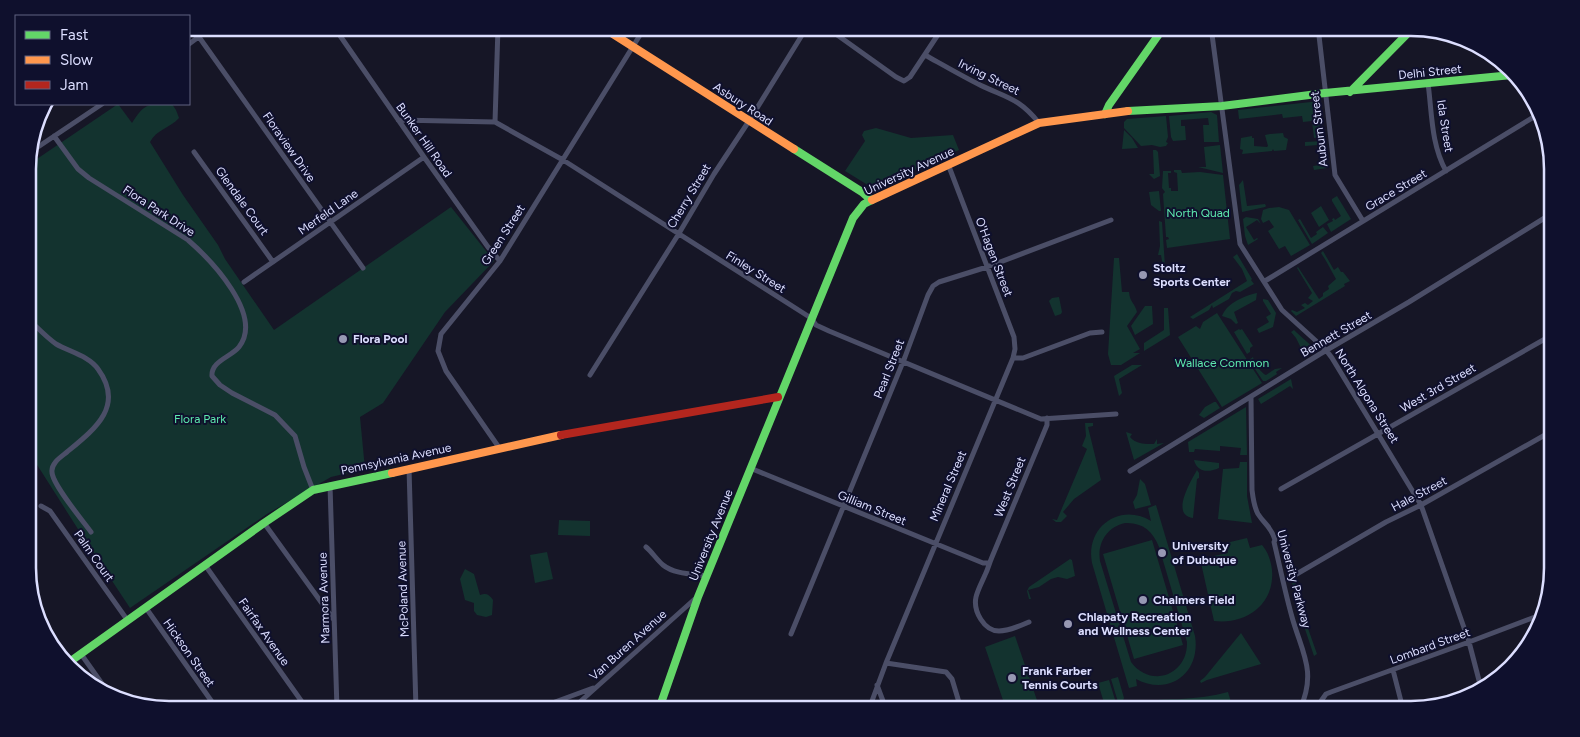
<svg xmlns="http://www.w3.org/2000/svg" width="1580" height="737" viewBox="0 0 1580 737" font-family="Figtree,sans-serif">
<rect width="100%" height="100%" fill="#161626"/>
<!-- green -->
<path fill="#13332f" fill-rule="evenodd" d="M1320,101L1323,136L1322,137L1314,138L1312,121L1303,122L1302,116L1283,118L1282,114L1239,119L1238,110Z
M118,104L132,123C145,102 149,104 172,104L176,110L179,118C170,128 156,130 150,142L183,195L218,245L225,259L274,330L451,207L494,261L445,312L383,403L360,417L365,469L331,477L267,514L130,608L83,537L34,460L28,463V165Z
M1211,112L1217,115L1219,142H1204L1203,125H1209L1208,118L1181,120V126H1185L1186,140L1173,141L1171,137L1169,116Z
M1166,116L1168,137L1166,142L1168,143L1166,146L1160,147L1152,145L1141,146L1124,128V122L1127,119Z
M876,128L911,138L953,135L959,150L879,186L871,187L845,171L865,141L862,135L864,131Z
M1124,130L1132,138L1138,148L1122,149Z
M1283,133L1284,137L1288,139L1286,150L1274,151L1273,149L1272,151L1242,154L1243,150L1240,149L1241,138L1252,136V138H1254V146L1267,147L1268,146L1265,135L1270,134V136V134Z
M1324,141L1327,168L1314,170L1313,166L1320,165L1318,145L1305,146V142Z
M1220,145L1223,173L1198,167H1206L1204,147Z
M1153,150H1156L1158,152L1160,176L1154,179L1149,174H1154Z
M1174,170H1181L1182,173L1200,172L1223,175L1230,239L1167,248L1166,240L1169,239L1168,237H1166L1163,194L1165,192L1162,188L1163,171H1171V173H1168L1169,188H1171V191H1178L1177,173L1174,172Z
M1243,180L1247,206L1265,204L1266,206L1265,207L1242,212L1239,185Z
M1159,191L1161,211H1159L1151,205L1149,192Z
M1337,196L1351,219L1331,232L1327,224L1333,221L1332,219L1334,218L1335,220L1341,216L1332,201V199Z
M1321,206L1329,220L1319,227L1311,213Z
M1279,207L1289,210L1310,245L1291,256L1285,246L1279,249L1268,231L1274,227L1269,220L1263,223L1261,219L1263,210L1269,208Z
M1246,217L1258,219L1261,224L1257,220L1246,227L1254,240L1257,238L1258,239L1248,245L1245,236L1243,219Z
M1300,219L1311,238L1317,234L1316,232L1323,227L1328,233L1312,244L1298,220Z
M1159,221L1162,222L1165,266L1162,261L1161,255H1158L1160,246Z
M1323,251L1334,270L1338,267L1341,272H1343L1350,281L1344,284L1345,286L1296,316L1291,311L1292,310L1297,312L1305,308L1301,305L1305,303L1308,305L1313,301L1308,298L1312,293L1297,268L1298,267L1319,299L1323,296V293L1329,289L1328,286L1336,279C1331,270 1327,262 1321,253Z
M1237,254L1252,279L1251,280L1254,284L1240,292L1236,291L1232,293L1229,299L1213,308L1212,305L1209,310L1193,319L1190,317L1247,281L1242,269L1233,257Z
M1114,258H1119L1122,292H1129C1130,303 1135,303 1137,312L1127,326L1140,349L1133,353H1140L1121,365H1111L1108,354Z
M1257,293L1256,300L1234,312L1238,323L1236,324L1231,319L1222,316C1227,303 1244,296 1257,293Z
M1059,297L1062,312L1061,314L1055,316L1049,301L1052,298Z
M1263,299L1268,300L1276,313L1273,327L1259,333L1257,329L1269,322L1266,317L1271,314L1263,301Z
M1145,306H1152L1153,324L1135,335L1131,326Z
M1164,308H1168L1170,335L1144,351V343L1164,330Z
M1217,313L1262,383L1222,407L1178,337L1196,326L1200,329L1203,322Z
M1239,329L1240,330L1242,329L1253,346L1250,348V352L1247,354L1234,332Z
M1294,330L1296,332L1316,350L1305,356L1296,338L1291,332Z
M1253,357C1254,363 1262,374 1266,375L1275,369L1282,368L1276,372L1277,374L1266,381H1263L1249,360Z
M1132,365H1142L1119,379L1122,393L1119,396L1114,376Z
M1291,379L1293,389L1290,386L1261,404L1258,399Z
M1214,402H1216L1220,408L1204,418L1199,415L1205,407Z
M1246,407L1247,455H1240L1241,448L1220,446V451L1195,449L1194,452H1189L1188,442Z
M1085,423H1093V426L1088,427L1101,480L1074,499L1063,512L1067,516L1061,522H1056L1052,519L1057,520L1087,449L1082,446L1086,436Z
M1126,432L1132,434L1130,437C1135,444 1146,444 1154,444L1157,439V444L1164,443L1134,460Z
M1194,460L1219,463V468C1208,473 1197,472 1194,460Z
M1240,462H1247V496L1252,523L1218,519L1223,469L1239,468Z
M1197,470L1199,473V478L1197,479L1193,518C1170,515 1191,481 1197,470Z
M1140,479L1145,484L1151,505L1135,509L1133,502L1137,495Z
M1156,505L1195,636C1201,673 1169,697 1136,679L1137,686L1129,688L1092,563C1085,527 1120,502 1151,521L1148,508ZM1125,523C1142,522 1153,531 1159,547L1187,642C1188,675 1151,689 1131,662L1100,561C1097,543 1107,527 1125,523Z
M559,520L590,521V536L558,535Z
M1282,537L1286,542L1304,617L1317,654L1314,656L1300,614L1281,539Z
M1247,538L1250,548L1262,545C1268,552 1271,561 1272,570C1275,604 1246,625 1214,621L1201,563L1204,558L1228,553L1226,543Z
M1152,540L1183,645L1134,659L1103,554Z
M547,552L553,579L535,583L530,555Z
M1070,559L1072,560L1075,576L1067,579L1058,577L1051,579L1039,587L1028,590L1031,599H1029L1027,591L1029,587Z
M465,569L474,574L480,595C486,593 489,594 493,600L492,615L486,617L477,615L474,611V603L465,600L460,579Z
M1241,633L1261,664L1207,680L1201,683L1200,681L1205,677Z
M1015,636L1040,709H1006L985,647Z
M1118,677L1124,698L1122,703L1118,702L1111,679Z
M1109,680L1116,703L1105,706L1098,683Z
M1228,692L1233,709H1128C1143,698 1164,700 1181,699C1197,698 1213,696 1228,692Z"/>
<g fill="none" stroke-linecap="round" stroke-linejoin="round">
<!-- street -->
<path stroke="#4b4e67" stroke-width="5" d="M334,27L424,157L488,247L500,261
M826,27L896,77L904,81L910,77L943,27
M965,27L973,33
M1101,27L1111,34
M1211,27L1240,244L1282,310L1326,350L1332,358L1421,505L1469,642L1481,688
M1318,27L1335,175L1363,221
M199,37L363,268
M189,44L212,27
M925,55C943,65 962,76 980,85C1007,98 1019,98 1039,123
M1428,83C1432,113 1431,144 1446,171
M398,120L495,122L563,160L811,318L816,325L829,331L1041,419L1116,414
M495,122L498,27
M54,136L78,169L89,178L188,240C211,260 264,315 239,347C231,357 211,361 212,376L220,385L232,393L275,415L295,436L304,467L313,490
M194,152L273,262
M29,153L102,104
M948,164L1014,337L1015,349L1013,358
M1265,281L1537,115
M244,282L424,157
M28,319C37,327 46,337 56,344C70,352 89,356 98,369C125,406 95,429 67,452C61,457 51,463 52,472C52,484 83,521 91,532
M590,375L678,235L714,174L749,121L807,27
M1251,397L1252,490C1253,498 1254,507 1258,514C1265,525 1271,526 1275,540L1274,542C1280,567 1285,592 1292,617C1302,653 1317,671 1300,709
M500,449L446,371L438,351L441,334L500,261L645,27
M409,468L416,709
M750,468L983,563H988
M1130,471L1320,354L1409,302L1551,214
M330,485L337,709
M1281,489L1552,335
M41,506L50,511L128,621
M264,523L334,620
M646,547C652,552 657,560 663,565C674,574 692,574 706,576
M205,565L307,709
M1295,575L1386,522L1421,505L1552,431
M146,608L217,709
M1029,622C1020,626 1009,631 999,631C984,631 973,611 976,597C978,589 982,582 985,575C988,569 989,564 992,557L1047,425V418
M791,634L905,357L928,295L933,286L939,282L987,267L1111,220
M81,654L110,695
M886,663L946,672L952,679L961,709
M1393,670L1403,709
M877,685L886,709
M536,709L593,688
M572,709L697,597
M869,709L886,663L1013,358H1023L1090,333L1102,332
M1321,709V701L1326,694L1331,692L1469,642L1543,614"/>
<!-- fast -->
<path stroke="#63d668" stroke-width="8" d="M1350,92L1413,28
M1128,111L1222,106L1325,93L1512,75
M1105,114L1109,105L1164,27
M794,149L862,192L871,200
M68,663L264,523L313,490L392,473
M659,709L698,597L853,218L864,204L872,200"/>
<!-- slow -->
<path stroke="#ff974d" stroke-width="8" d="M602,27L794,149
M872,200L1039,123L1128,111
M392,473L561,435"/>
<!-- jam -->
<path stroke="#b3261e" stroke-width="8" d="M561,435L778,397"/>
</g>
<!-- markers -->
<g fill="#9798b3" stroke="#0f102d" stroke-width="2">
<circle cx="1143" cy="275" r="5"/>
<circle cx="343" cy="339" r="5"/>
<circle cx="1162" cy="553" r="5"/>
<circle cx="1143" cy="600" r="5"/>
<circle cx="1068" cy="624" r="5"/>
<circle cx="1012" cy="678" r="5"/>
</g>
<g text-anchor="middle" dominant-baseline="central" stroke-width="4" stroke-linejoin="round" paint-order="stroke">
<!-- street labels -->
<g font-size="12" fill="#dcdeff" stroke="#0f102d">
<text transform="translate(1430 72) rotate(-6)">Delhi Street</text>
<text transform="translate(989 77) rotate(26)">Irving Street</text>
<text transform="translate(743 104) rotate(33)">Asbury Road</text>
<text transform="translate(1445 126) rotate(81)">Ida Street</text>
<text transform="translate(1319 129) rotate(-97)">Auburn Street</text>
<text transform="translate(424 140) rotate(55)">Bunker Hill Road</text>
<text transform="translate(289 147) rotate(55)">Floraview Drive</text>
<text transform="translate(909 171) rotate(-25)">University Avenue</text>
<text transform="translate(1396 190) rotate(-31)">Grace Street</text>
<text transform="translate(689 196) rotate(-59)">Cherry Street</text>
<text transform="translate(242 201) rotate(54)">Glendale Court</text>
<text transform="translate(159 211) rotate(33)">Flora Park Drive</text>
<text transform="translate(328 212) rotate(-35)">Merfeld Lane</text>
<text transform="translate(503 235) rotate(-57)">Green Street</text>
<text transform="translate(994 257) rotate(69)">O'Hagen Street</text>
<text transform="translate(756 272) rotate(32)">Finley Street</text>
<text transform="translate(1336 334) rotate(-30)">Bennett Street</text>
<text transform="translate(889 369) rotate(-68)">Pearl Street</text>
<text transform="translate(1438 388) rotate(-30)">West 3rd Street</text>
<text transform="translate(1367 396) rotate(58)">North Algona Street</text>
<text transform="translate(396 459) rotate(-12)">Pennsylvania Avenue</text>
<text transform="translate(948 486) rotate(-67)">Mineral Street</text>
<text transform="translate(1010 487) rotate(-68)">West Street</text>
<text transform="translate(1419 494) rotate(-28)">Hale Street</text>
<text transform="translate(872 508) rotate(22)">Gilliam Street</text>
<text transform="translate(711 535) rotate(-68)">University Avenue</text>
<text transform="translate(94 556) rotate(55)">Palm Court</text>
<text transform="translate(1294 579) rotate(75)">University Parkway</text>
<text transform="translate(403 589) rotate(-92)">McPoland Avenue</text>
<text transform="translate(324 598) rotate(-92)">Marmora Avenue</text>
<text transform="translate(264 632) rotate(55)">Fairfax Avenue</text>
<text transform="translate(628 645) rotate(-42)">Van Buren Avenue</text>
<text transform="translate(1430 646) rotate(-20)">Lombard Street</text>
<text transform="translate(189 653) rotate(55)">Hickson Street</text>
</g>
<!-- park labels -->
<g font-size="12" fill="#5de9ae" stroke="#0f102d">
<text x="1198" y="213">North Quad</text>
<text x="1222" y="363">Wallace Common</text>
<text x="200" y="419">Flora Park</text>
</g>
<!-- poi labels -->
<g font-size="12" font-weight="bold" fill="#dcdeff" stroke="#0f102d" text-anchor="start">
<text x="1153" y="268">Stoltz<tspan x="1153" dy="14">Sports Center</tspan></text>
<text x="353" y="339">Flora Pool</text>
<text x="1172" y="546">University<tspan x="1172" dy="14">of Dubuque</tspan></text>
<text x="1153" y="600">Chalmers Field</text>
<text x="1078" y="617">Chlapaty Recreation<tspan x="1078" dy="14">and Wellness Center</tspan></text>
<text x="1022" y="671">Frank Farber<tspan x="1022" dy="14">Tennis Courts</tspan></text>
</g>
</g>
<!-- crop -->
<path d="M0 0H1580V737H0ZM169 36H1411A133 133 0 0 1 1544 169V568A133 133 0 0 1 1411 701H169A133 133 0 0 1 36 568V169A133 133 0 0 1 169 36Z" fill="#0f102d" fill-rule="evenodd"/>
<path fill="none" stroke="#dcdeff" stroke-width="2.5" d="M169 36H1411A133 133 0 0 1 1544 169V568A133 133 0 0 1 1411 701H169A133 133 0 0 1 36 568V169A133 133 0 0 1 169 36Z"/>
<!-- legend -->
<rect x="15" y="15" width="175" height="90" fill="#0f102d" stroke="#616281"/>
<rect x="25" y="31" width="25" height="8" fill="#63d668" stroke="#616281"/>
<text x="60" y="40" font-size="15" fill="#dcdeff">Fast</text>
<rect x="25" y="56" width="25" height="8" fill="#ff974d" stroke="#616281"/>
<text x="60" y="65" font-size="15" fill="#dcdeff">Slow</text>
<rect x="25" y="81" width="25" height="8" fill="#b3261e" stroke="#616281"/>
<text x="60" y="90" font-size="15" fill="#dcdeff">Jam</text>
</svg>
